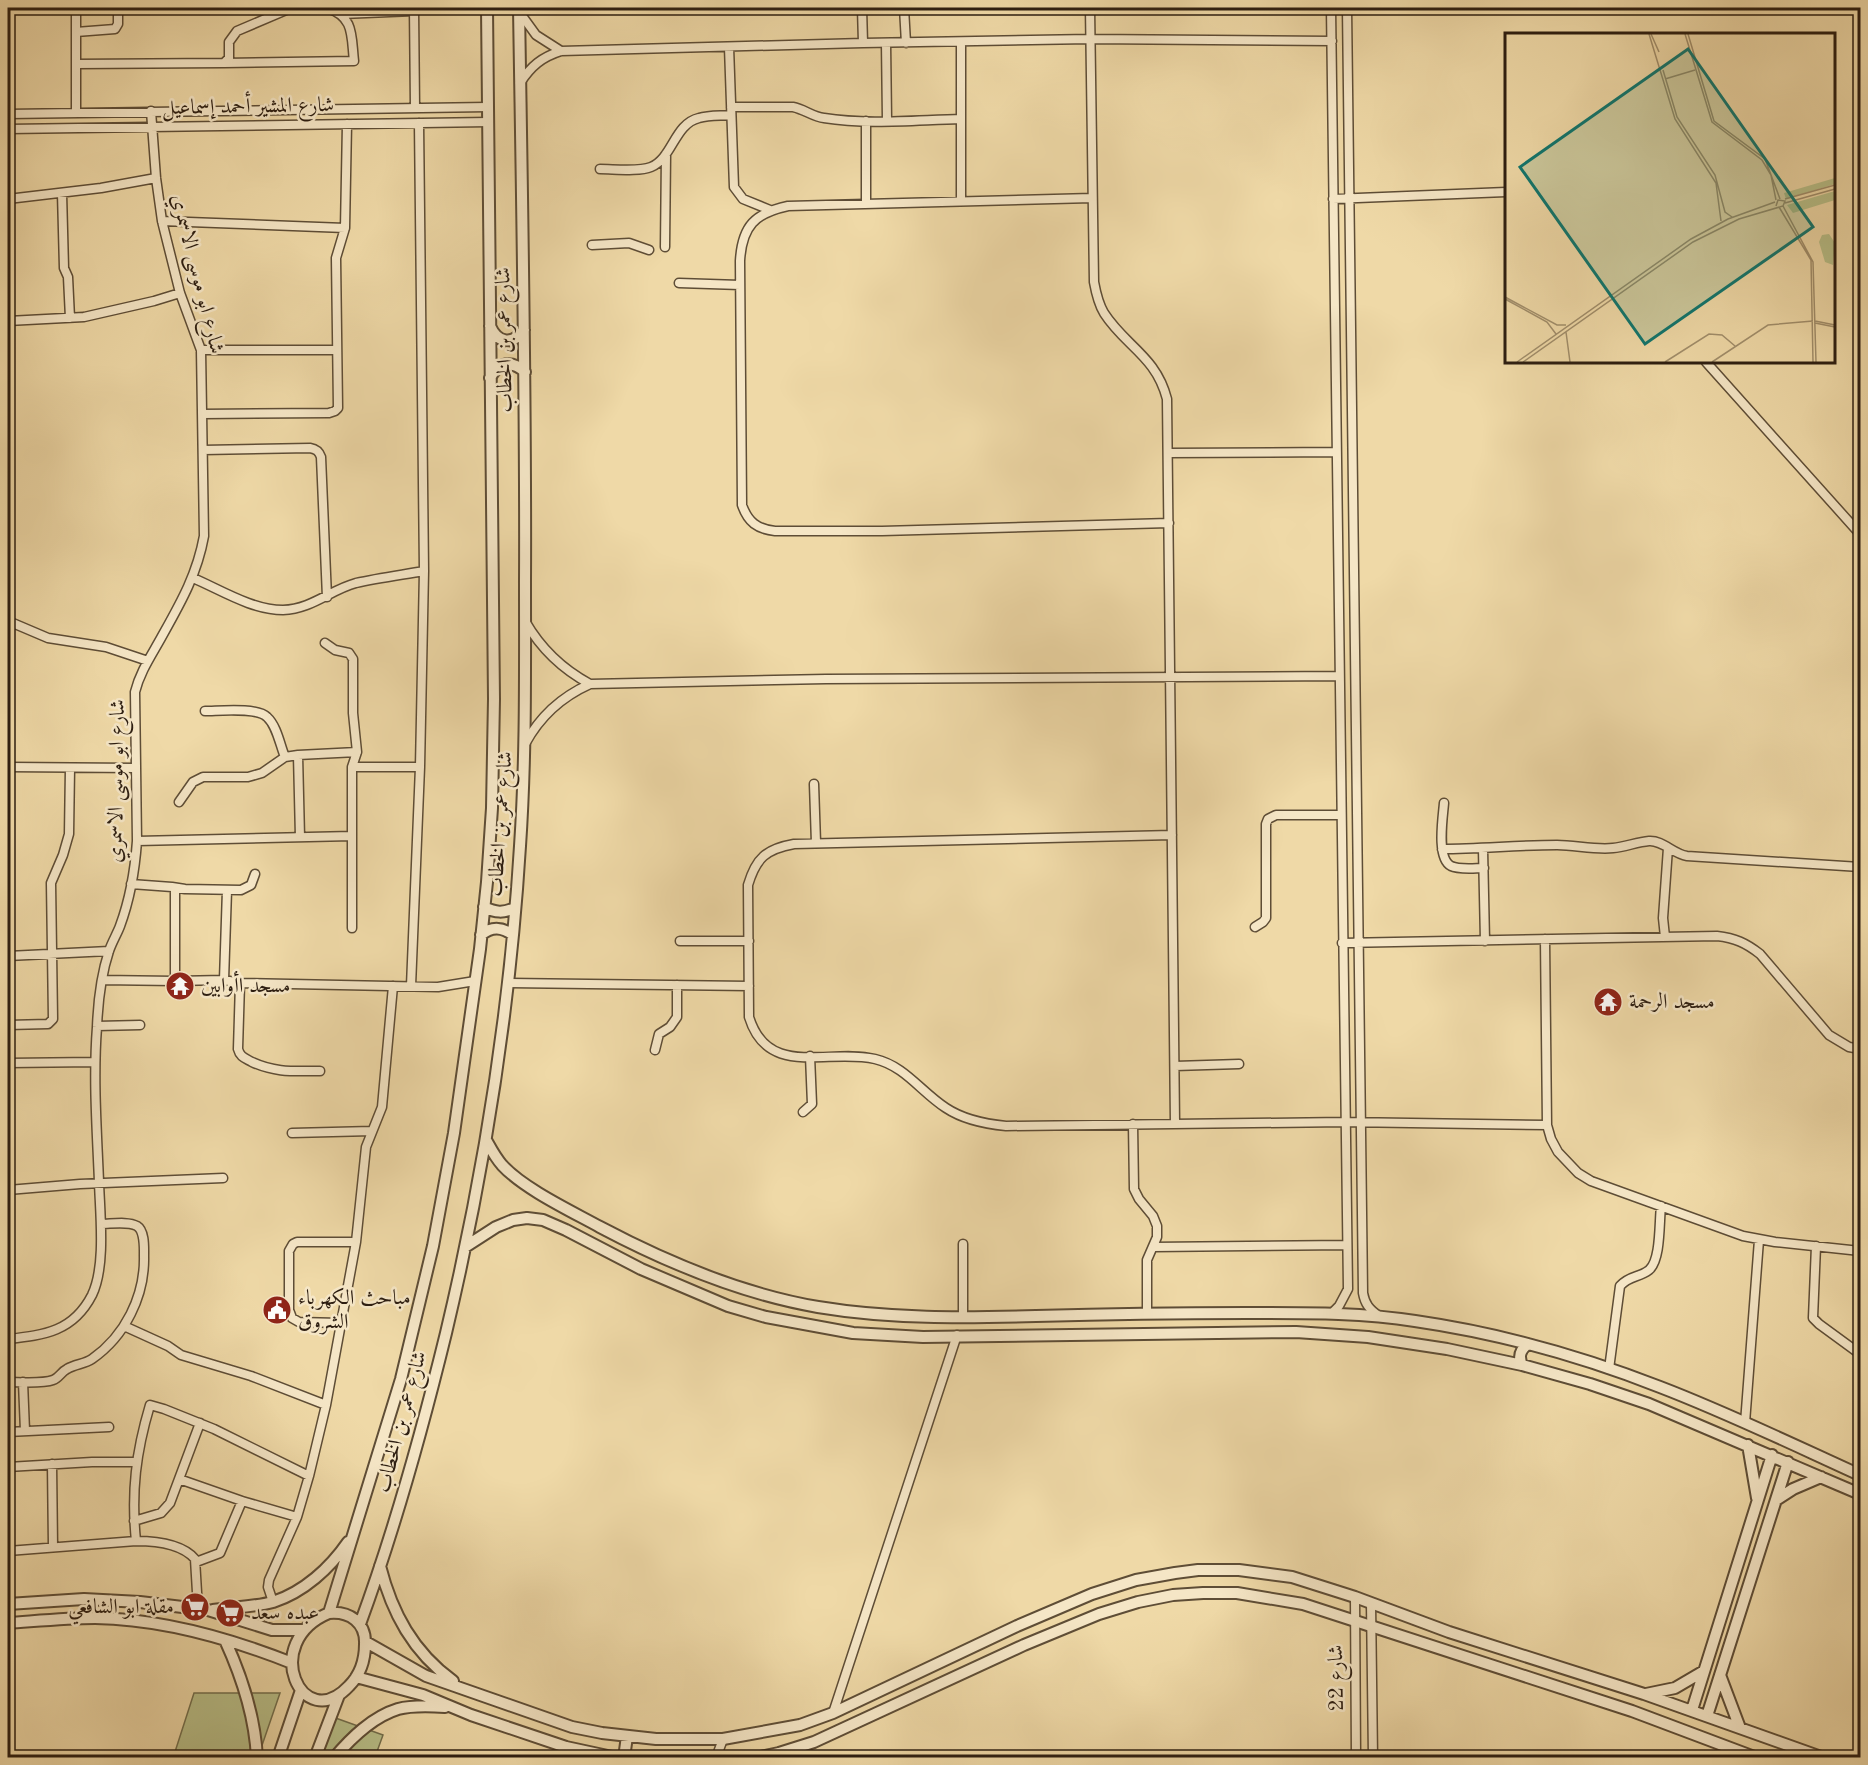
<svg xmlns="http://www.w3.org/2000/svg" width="1868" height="1765" viewBox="0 0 1868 1765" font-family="'Old Standard TT',Amiri,serif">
<rect width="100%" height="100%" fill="#efd9a7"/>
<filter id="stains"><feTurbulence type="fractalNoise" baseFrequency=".00333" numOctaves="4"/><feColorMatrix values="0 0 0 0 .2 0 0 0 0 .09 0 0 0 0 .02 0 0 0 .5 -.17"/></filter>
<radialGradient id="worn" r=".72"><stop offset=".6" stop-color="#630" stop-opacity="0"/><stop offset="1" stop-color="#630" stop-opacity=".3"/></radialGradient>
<!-- green -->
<path fill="#b8bf88" stroke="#726e4c" stroke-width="1.5" d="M194,1693H280L258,1757L173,1758Z
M330,1716L383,1735L375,1757L316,1758Z"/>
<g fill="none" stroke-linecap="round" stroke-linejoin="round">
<!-- minor casing -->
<g stroke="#5e4d36" stroke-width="11">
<path id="minor" d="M200,8H209
M414,8L415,108
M862,8L863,43
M904,8L906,43
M1090,8L1094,282C1096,293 1098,303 1104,313C1125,346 1156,356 1167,399L1175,1123
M1331,8L1348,1289L1339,1306L1332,1313
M1347,8L1363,1293C1365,1304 1369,1309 1379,1316
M520,13L536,35L561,51
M342,14L414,11
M76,32L115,29L118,24V8
M886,43L887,120
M729,47L734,187L743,199L770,210
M224,63L354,61C351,36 355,17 327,8
M76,64L224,63L229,58V42L237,31L291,8
M520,83C531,66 542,57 561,51L863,43L1090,39L1332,41
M731,107H793C804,109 813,117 824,118C868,125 916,120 961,119
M76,112V8
M8,114L488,107
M866,121V204
M8,129L489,122
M600,169C614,169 639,172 651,167C673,158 674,124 699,118C709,115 721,116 731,115
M62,193L64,268L68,277L70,318
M1092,198L788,206C755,213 742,226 740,261L742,505C748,522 757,529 775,531H882L1169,523
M8,199L101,188L156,178
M1333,199L1506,192
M961,201V42
M162,221L345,228
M592,245L629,243L649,250
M665,247L666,154
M679,283L740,285
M8,321L84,317L154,301L180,293
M201,350H337
M1706,362L1860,534
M202,414L329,413L335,411L338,408L336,258L345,228L347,124
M203,450L310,448C316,449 319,451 321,457L327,597
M1168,453L1336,452
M193,578C221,590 252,610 283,610C312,609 330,590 356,583C378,578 401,575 424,571
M8,621L48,638L106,647L148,661
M525,621C541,649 562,669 590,684
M325,643L335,650L349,653L353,659V713L357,752L352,767V928
M205,711C219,711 257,707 267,717C277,726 280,745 285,757
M525,744C540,716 561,697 590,684L826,679L1339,676
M298,755L300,837
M8,767L136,768
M352,767H420
M814,784L816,843
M179,802L193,782L203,777H248L262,773L285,757L298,755L357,752
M1444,803C1443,817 1436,858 1451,866C1459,870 1475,868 1484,868
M1172,835L794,844C766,849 756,858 748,885L749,1017C768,1079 828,1048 875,1059C905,1066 921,1092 946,1108C964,1120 985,1124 1006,1126L1345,1122L1547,1125
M137,841L352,836
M1442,849C1480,849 1519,845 1557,845C1575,845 1595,850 1613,848C1625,847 1637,842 1649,841C1663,840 1673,854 1687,856L1860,867
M1483,849L1485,941
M131,884L172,887L185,889L241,890L251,885L255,874
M1255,927L1263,922L1266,918V824L1268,819L1276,815H1340
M1665,937L1663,918L1668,848
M1545,939L1547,1125L1551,1139L1558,1152L1578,1173L1591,1181L1743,1236L1775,1242L1860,1251
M680,941H749
M1342,943L1717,936C1735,938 1746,943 1760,954L1829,1035L1849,1047L1860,1049
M8,956L109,951
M102,980L175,981L224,980L240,983L438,987L475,981
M224,980L227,890
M175,981V888
M240,983L238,1049C240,1057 245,1058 252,1062C276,1073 294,1071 320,1071
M509,983L749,986
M411,986L420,767L424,571L419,123
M8,1025L48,1024L53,1019L51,883L63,855L69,834L70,768
M97,1026L140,1025
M655,1050L659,1034L670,1027L677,1017V985
M8,1063L95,1062
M1175,1066L1239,1064
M803,1112L812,1104L810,1056
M1133,1124L1134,1189L1139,1199L1153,1216L1157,1226V1237L1147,1260V1313
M292,1133L372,1131
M8,1190L80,1184L223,1178
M1816,1246L1813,1318L1819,1324L1860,1354
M1153,1247L1347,1245
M963,1318V1244
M340,1323L299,1322L292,1318L289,1310V1251L293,1244L297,1242H356
M124,1326L168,1346L181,1355L251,1376L326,1405
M8,1339C44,1335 73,1332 92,1295C106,1266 100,1214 99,1182C97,1131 93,1079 97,1027C98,1002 101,975 109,951C112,942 117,934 120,926C130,899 135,869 137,841L135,692C140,672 151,656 161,638C180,604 197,575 204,536L201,350L180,293L162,221L156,178L151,111
M1609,1369L1620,1286C1630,1275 1639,1278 1649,1270C1661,1260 1659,1223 1661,1206
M8,1382C20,1382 42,1384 53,1380C59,1378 61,1372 67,1369C75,1364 85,1364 92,1359C125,1336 145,1296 144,1256C144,1248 145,1231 137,1226C128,1221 111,1224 101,1224
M23,1382L25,1431
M1745,1423L1759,1240
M8,1432L109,1427
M52,1464L53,1547
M8,1467L92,1462H136
M179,1479L242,1501L297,1517
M134,1521L161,1513L170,1503L200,1423
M136,1541C131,1492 136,1452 150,1405L164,1409L214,1429L309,1476
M8,1551L136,1541C155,1541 182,1544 195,1559L198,1609
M196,1562L220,1553L242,1501
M1355,1597L1356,1758
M273,1602L268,1587L269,1580L297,1517L309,1476L326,1405L356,1242L366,1147L382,1107L393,986
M1371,1603L1373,1758
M833,1713L957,1335
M716,1758L723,1739"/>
</g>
<!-- tertiary casing -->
<g stroke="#5e4d36" stroke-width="14">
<path id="tertiary" d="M490,326C498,344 513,345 524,330
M490,378C498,362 512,360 525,372
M484,907C496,913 503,913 515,908
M481,935C492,926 502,927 513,935
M486,1140C491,1149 495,1157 502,1165C524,1189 571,1211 600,1227C668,1263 742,1294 818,1307C890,1319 963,1318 1036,1316C1107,1314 1177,1313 1247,1313C1303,1313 1359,1312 1415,1321C1498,1333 1581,1356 1660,1387C1728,1413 1794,1445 1860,1475
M465,1247L496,1227L513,1220L527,1218L543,1220L566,1230L641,1269L728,1306L766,1317L853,1333L923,1337L1296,1332L1368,1337L1447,1349L1522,1365L1590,1384L1649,1404L1860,1494
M1522,1365C1518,1356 1520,1350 1528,1344
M1748,1445L1757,1498
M1776,1500L1793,1489L1821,1477
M380,1566C392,1613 413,1652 453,1681
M8,1604L84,1599L140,1602L208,1610L272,1630H304
M213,1610C232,1607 254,1607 273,1602C304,1592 330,1568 348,1542
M329,1613L401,1379L433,1246L454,1133L480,949L487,882L492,808L494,699L487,8
M329,1613C350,1611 366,1623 365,1644C365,1660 360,1675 349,1686C302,1736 259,1642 329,1613Z
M8,1623C37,1621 66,1618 95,1618C163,1619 229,1638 292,1663
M360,1624C395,1529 422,1431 446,1333C484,1173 510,1010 520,846C526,758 525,671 525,583C526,391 522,199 519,8
M225,1640C242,1677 255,1716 257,1758
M366,1642L426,1676L572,1727L602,1733L656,1739H723L800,1725L833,1713L1017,1626L1092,1594L1136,1580L1175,1573L1198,1570H1239L1292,1577L1355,1597L1449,1632L1644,1694L1824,1758
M1720,1675L1740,1728
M356,1677L423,1695L471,1715L566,1747L617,1758
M1646,1694L1675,1688L1704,1671
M1692,1710L1772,1455
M1707,1716L1788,1462
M278,1758L301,1690
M315,1758L339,1695
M334,1758C351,1738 372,1717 398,1709C413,1705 430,1706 445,1707
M624,1758L627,1736
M756,1758L779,1753L814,1742L1024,1645L1099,1614L1138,1602L1173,1595L1203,1593H1237L1303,1604L1632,1711L1757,1758"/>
</g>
<!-- minor -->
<use href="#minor" stroke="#f5e6c6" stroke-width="8"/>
<!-- tertiary -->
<use href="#tertiary" stroke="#f5e6c6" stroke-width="10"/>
</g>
<!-- icons -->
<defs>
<g id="temple-disc" transform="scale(1.5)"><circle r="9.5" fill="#8f2418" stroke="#f5e6c6"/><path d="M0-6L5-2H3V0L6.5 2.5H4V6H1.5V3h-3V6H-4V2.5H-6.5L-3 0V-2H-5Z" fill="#fff"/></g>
<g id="civic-disc" transform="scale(1.5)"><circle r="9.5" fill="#8f2418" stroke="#f5e6c6"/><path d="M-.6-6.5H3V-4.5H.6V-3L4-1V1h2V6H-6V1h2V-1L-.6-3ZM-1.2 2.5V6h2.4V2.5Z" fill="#fff"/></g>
<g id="supermarket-disc" transform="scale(1.5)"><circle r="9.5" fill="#8f2418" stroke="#f5e6c6"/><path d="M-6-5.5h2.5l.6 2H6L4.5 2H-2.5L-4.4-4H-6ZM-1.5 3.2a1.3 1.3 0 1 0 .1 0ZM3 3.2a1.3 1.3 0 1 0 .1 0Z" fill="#fff"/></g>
</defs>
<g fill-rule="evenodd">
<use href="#temple-disc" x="180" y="986"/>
<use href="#temple-disc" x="1608" y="1002"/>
<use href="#civic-disc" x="277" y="1310"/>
<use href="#supermarket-disc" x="195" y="1607"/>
<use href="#supermarket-disc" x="230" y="1613"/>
</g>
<g text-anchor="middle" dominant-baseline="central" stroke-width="5" stroke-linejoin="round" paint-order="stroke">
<!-- street labels -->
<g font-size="21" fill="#2d1e11" stroke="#f5e6c6">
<text transform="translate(248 107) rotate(-1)">شارع المشير أحمد إسماعيل</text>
<text transform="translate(197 274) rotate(76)">شارع ابو موسى الاسمري</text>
<text transform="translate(505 340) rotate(-91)">شارع عمر بن الخطاب</text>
<text transform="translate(117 781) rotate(-89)">شارع ابو موسى الاسمري</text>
<text transform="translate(501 824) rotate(-86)">شارع عمر بن الخطاب</text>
<text transform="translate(402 1422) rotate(-75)">شارع عمر بن الخطاب</text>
<text transform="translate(1337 1678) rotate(-91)">شارع 22</text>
</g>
<!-- poi labels -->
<g font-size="21" fill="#2d1e11" stroke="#f5e6c6" text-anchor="start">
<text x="201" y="986">مسجد اأوابين</text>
<text x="1629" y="1002">مسجد الرحمة</text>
<text x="298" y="1298">مباحث الكهرباء<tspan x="298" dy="24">الشروق</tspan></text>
<text x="174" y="1607" text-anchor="end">مقلة ابو الشافعي</text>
<text x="251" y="1613">عبده سعد</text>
</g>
</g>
<!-- overview -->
<g transform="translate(1505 33)">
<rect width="330" height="330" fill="#efd9a7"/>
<path d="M330,145V151L281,166L279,160ZM330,158V167L288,180L282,172ZM324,201L330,210L328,232L320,229L314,209L317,202Z" fill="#b8bf88"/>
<path fill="none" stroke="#a18e6b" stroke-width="1.5" d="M144,1L170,86L211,150L216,188M146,1L154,19M180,1L207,89L257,127L266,142L271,167M183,1L209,88L260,126L275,166M158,37L172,84L210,142L220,179L227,184M160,46L190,37M280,166L330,152M280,170L330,156M278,173L308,229L311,329M274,174L306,227L308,329M0,264L52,292H61M0,266L42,289L51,301M310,288L330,292M310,290L330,294M61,299L65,329M12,329L186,206L223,186L270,169M18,329L188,209L234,186L278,173L280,168L273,167L271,173M160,329L204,301L217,302L230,313M207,329L263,292L308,288"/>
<path fill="#0f766e" fill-opacity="0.15" stroke="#0f766e" stroke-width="3" d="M183,16L308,194L140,311L15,134Z"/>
<rect width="330" height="330" fill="none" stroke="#2d1e11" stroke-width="3"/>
</g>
<!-- margin -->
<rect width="1868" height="1765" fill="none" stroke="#efd9a7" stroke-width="30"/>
<rect x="9" y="9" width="1850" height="1747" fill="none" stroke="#2d1e11" stroke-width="3"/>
<rect x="15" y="15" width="1838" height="1735" fill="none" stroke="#2d1e11" stroke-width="1.5"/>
<rect width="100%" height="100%" filter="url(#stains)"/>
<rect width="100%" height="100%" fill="url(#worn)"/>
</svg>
